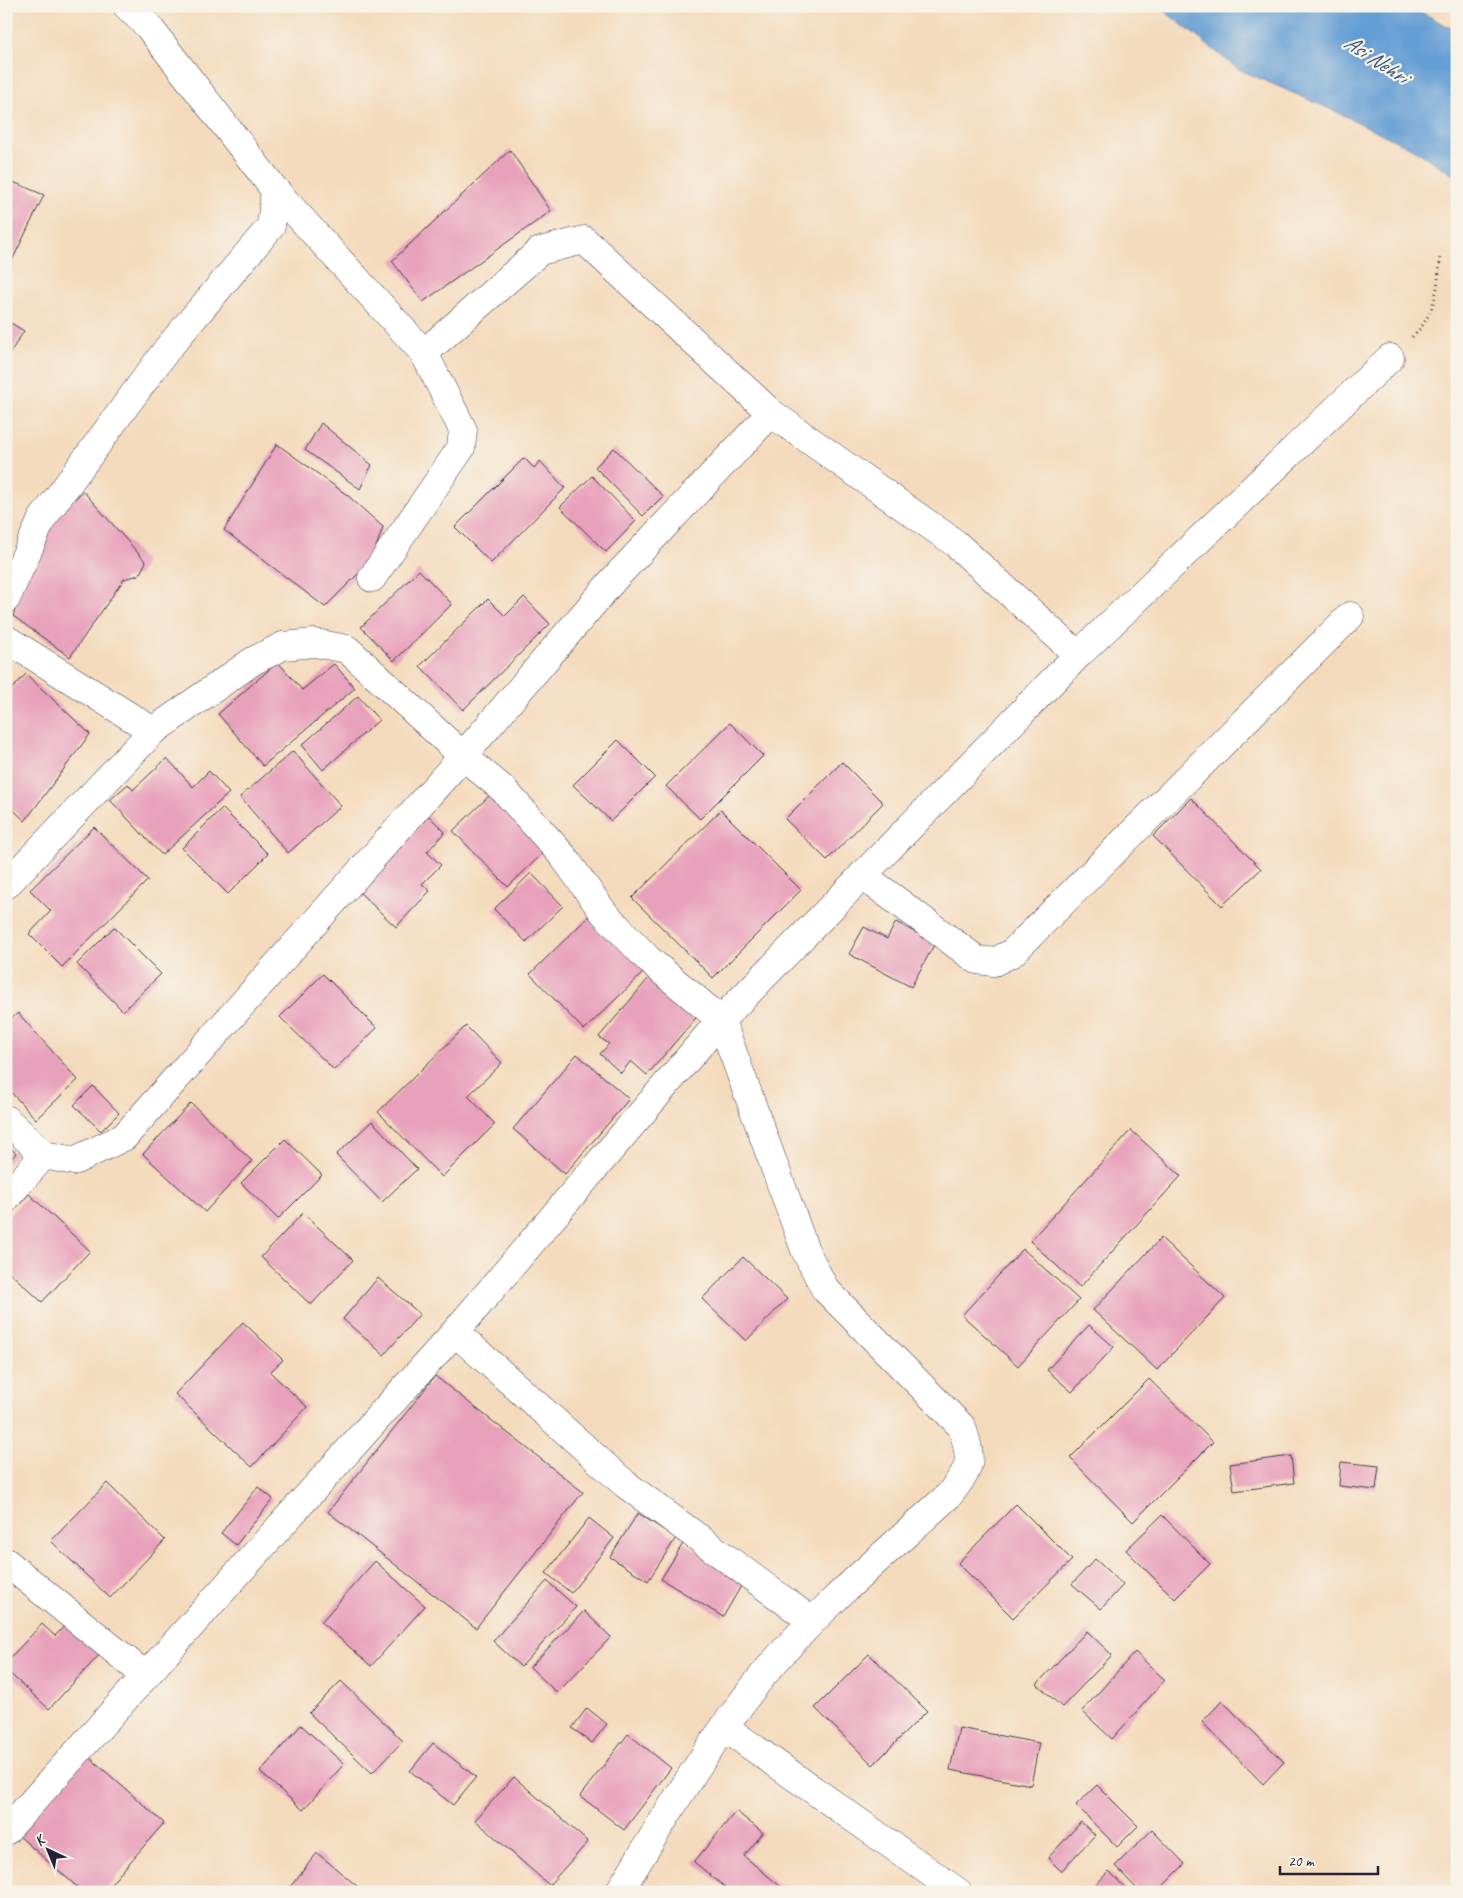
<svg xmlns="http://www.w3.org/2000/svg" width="1463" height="1898" viewBox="0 0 1463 1898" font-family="Caveat,sans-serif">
<rect width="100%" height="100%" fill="#f7f3e8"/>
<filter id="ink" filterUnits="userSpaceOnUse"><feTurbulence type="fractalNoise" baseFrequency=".02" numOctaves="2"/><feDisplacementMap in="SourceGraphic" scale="10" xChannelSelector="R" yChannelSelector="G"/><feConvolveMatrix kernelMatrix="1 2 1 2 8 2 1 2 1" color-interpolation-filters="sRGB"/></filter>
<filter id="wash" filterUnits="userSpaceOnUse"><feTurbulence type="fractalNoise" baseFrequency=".0096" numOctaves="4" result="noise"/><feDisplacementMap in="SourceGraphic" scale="20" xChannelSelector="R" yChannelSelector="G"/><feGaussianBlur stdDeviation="1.12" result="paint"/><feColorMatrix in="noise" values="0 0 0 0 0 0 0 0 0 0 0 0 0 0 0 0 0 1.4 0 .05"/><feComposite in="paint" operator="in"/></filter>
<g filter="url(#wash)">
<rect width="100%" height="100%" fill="#f4dabc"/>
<!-- water -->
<path fill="#659ed4" stroke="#446088" d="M1158,6H1409L1457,31V177L1415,150L1337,112L1238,69Z"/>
<g id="blocks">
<!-- building -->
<path fill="#e8a1bb" d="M510,150L551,211L423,302L392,261Z
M6,179L44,195L6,273Z
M6,320L24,331L6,359Z
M321,423L372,465L360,489L305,450Z
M277,444L347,495L383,527L371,561L325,607L224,530Z
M614,448L663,496L643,516L595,467Z
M524,458L534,468L540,461L565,488L491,563L455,527Z
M592,476L636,521L606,552L560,507Z
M83,491L146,562L139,575L124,579L70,657L13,616L22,587L49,524Z
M419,570L452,604L394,661L361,627Z
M524,597L550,624L463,710L420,666L488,599L505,616Z
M278,662L302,690L334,664L355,688L263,766L218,714Z
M26,674L90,734L25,821L6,803V723L9,719L6,716V695Z
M358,696L379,720L323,770L302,745Z
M730,723L763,756L700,819L666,786Z
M618,740L655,777L611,821L573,785Z
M293,751L341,806L288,853L240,797Z
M167,758L193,787L209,771L229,793L162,855L110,800L128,784L133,790Z
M842,762L883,803L827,860L785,819Z
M492,793L547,849L508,887L453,831Z
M1191,798L1261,869L1222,906L1153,836Z
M222,808L268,854L228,894L182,848Z
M721,810L801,890L713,978L632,898Z
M429,816L445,832L427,852L441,865L422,884L430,891L396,927L358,891Z
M94,827L148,880L62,967L29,934L51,911L30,890Z
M531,873L563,906L526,942L494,909Z
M591,914L646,970L584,1030L530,974Z
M896,922L935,943L911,987L849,954L864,927L887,939Z
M114,927L161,974L123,1011L77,964Z
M654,972L701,1012L647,1075L631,1061L621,1073L600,1054L609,1044L599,1037Z
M323,974L377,1028L334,1070L280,1017Z
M18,1013L78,1080L36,1119L6,1087V1023Z
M466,1026L502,1063L468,1096L495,1124L442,1177L378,1112Z
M577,1054L629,1099L565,1174L513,1129Z
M93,1086L119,1113L101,1131L74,1105Z
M191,1103L252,1161L205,1212L143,1154Z
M372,1121L417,1169L382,1202L336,1155Z
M1131,1130L1181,1176L1080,1287L1030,1241Z
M285,1139L322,1175L278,1219L241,1183Z
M6,1145L16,1153L6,1165Z
M29,1194L90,1251L42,1302L6,1269V1219Z
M303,1213L353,1260L311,1305L261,1257Z
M1161,1238L1225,1298L1157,1370L1093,1310Z
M1023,1249L1079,1300L1018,1366L962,1315Z
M743,1257L787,1299L746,1341L702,1299Z
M378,1278L420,1314L384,1355L343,1319Z
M243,1322L283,1360L270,1372L307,1407L252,1467L175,1394Z
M1089,1325L1114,1347L1072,1392L1047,1370Z
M435,1376L583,1492L476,1628L328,1512Z
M1149,1379L1213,1442L1133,1522L1070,1458Z
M1291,1456L1294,1483L1234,1491L1230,1464Z
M1341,1462L1379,1466L1376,1490L1339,1486Z
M107,1483L165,1540L110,1598L51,1541Z
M258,1487L273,1499L236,1545L221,1533Z
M1016,1504L1072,1560L1013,1618L958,1563Z
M638,1513L676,1538L648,1581L610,1557Z
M1162,1515L1210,1564L1175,1599L1126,1550Z
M589,1518L614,1538L571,1593L546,1573Z
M684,1542L745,1579L723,1617L661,1579Z
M1095,1559L1123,1585L1101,1609L1072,1584Z
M375,1561L425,1606L371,1666L321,1622Z
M547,1581L576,1607L521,1667L493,1641Z
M584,1611L611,1637L557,1693L530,1667Z
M69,1621L102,1652L49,1709L6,1670V1662L42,1624L55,1636Z
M1087,1631L1112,1655L1062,1707L1037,1684Z
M1135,1652L1165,1680L1112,1739L1082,1711Z
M869,1654L927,1711L873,1765L815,1708Z
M341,1681L403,1741L372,1773L309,1713Z
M1222,1701L1284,1762L1263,1784L1202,1722Z
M587,1708L607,1724L592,1743L572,1728Z
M301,1725L344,1764L303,1810L260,1772Z
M959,1728L1039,1743L1031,1785L950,1770Z
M628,1734L671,1768L624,1830L580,1796Z
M433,1743L476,1777L453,1805L410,1771Z
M88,1756L164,1823L104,1892H83L18,1835Z
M514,1777L588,1842L549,1885L475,1820Z
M1097,1785L1138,1826L1117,1847L1076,1805Z
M736,1811L763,1833L744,1856L787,1892H731L694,1862Z
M1081,1822L1095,1835L1061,1871L1048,1858Z
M1152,1830L1185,1864L1157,1892H1140L1115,1866Z
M317,1853L357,1886L352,1892H286Z
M1109,1871L1129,1892H1089Z"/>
</g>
</g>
<g filter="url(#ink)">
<use href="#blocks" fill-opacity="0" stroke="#423e4e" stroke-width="1"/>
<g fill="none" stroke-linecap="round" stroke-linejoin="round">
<!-- minor casing -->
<g stroke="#423e4e" stroke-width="29">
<path id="minor" d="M275,190L424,353L540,251L584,240L771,413
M372,578L461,448L463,430L424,353
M6,599L42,519L168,348L271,226L275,190L148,26L127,6
M6,639L153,731L253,661L283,646L315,643L347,649L463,756L504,790L563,856L604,913L649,960L721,1020L805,1250L825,1289L962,1427C973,1462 972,1466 949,1495C886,1553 819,1608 764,1674C709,1742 665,1818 619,1892
M862,875L977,960L994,962L1012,953L1350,616
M6,885L153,731
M6,1119L44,1155L74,1161L124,1137L463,756L614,579L771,413L955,543L1078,655
M6,1198L44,1155
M455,1332L625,1484L812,1621
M6,1562L145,1675
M724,1727L958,1892
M6,1831L455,1332L721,1020L1078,655L1390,358"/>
</g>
<!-- path -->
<path stroke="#423e4e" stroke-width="3" stroke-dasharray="1 4" stroke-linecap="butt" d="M1412,337C1435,316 1438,288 1440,258"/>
<!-- minor -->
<use href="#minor" stroke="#fff" stroke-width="28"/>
</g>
</g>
<g text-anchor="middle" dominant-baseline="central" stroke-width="4.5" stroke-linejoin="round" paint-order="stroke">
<!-- water labels -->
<g font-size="22" font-style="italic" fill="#3d5478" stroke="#f7f3e8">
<text transform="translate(1376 59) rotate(33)">Asi Nehri</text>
</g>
</g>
<!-- margin -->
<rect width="1463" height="1898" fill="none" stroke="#f7f3e8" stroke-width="25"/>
<!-- north arrow -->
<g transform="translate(48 1850) rotate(316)" stroke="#f7f3e8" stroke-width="4" paint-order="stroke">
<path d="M0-4L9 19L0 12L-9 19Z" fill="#22223b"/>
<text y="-8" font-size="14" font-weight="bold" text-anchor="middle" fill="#22223b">K</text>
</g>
<!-- scale -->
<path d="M1280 1866v8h98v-8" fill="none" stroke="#22223b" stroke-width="2.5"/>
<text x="1288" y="1866" font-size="15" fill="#22223b" stroke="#f7f3e8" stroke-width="4" paint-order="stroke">20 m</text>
</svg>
